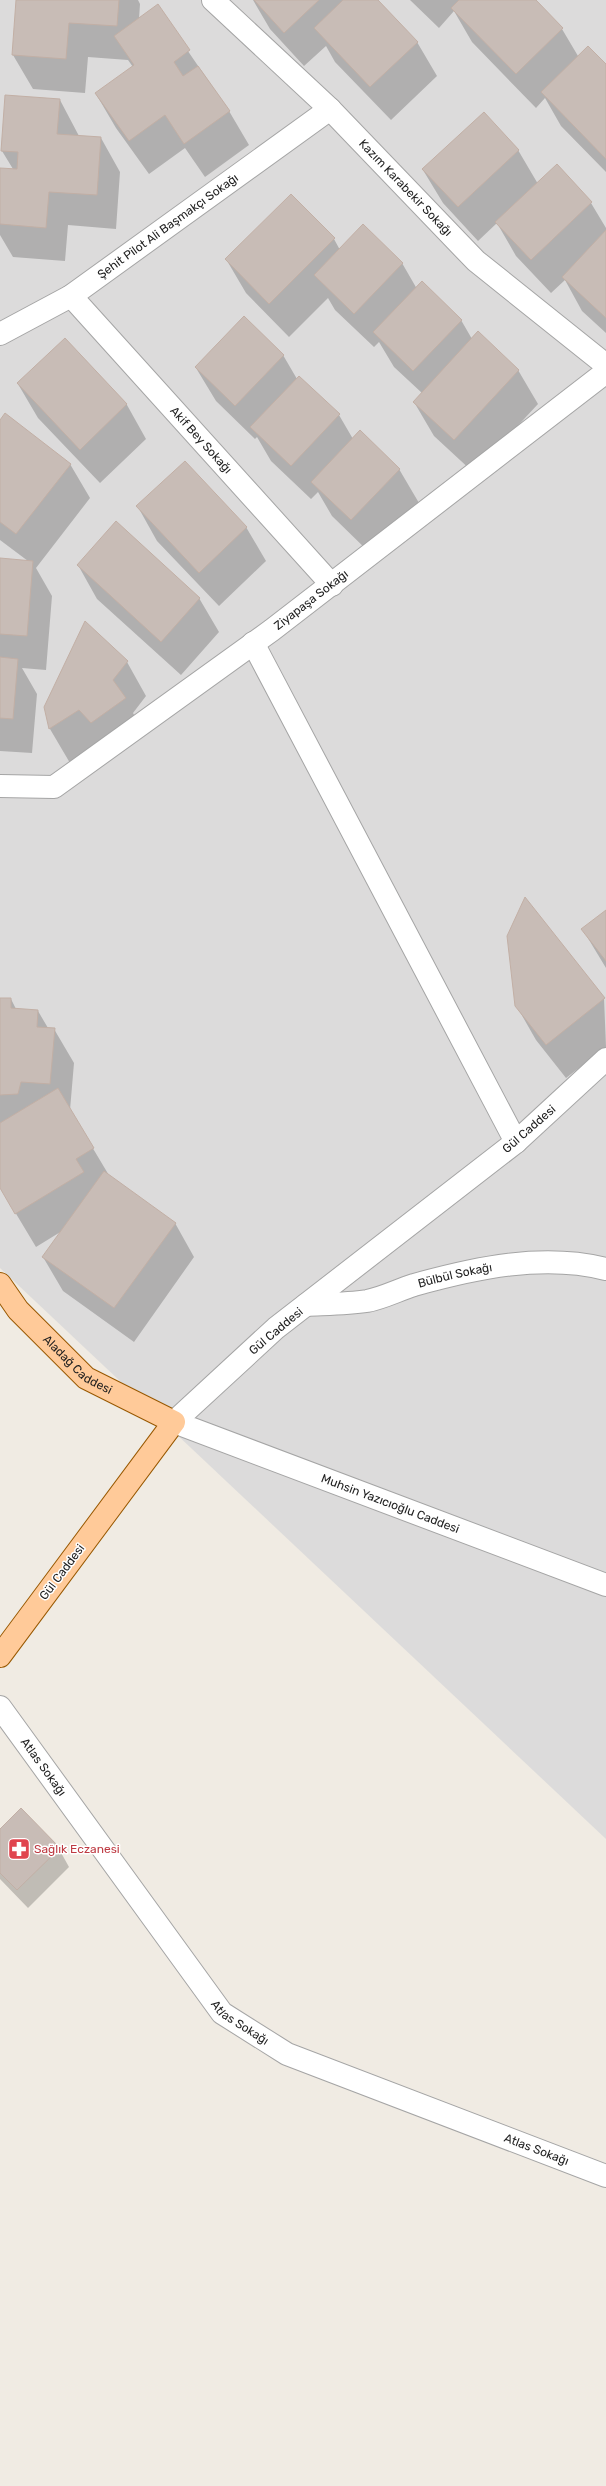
<svg xmlns="http://www.w3.org/2000/svg" width="606" height="2486" viewBox="0 0 606 2486" font-family="Rubik,sans-serif">
<rect width="100%" height="100%" fill="#f0ebe3"/>
<!-- residential -->
<path fill="#dcdbdb" d="M0,0H606V1839L0,1268Z"/>
<!-- shadow -->
<path fill="#0003" d="M17,0H138L140,4L139,19L157,6L229,111L249,145L205,177L185,148L149,174L116,128L96,94L133,67L128,60L88,57L85,93L33,89L13,55Z
M253,0H377L417,42L437,76L391,120L335,62L326,46L304,66L270,29Z
M410,0H534L562,29L578,56L606,66V172L561,126L545,98L536,108L472,42L454,11L439,28Z
M60,100L79,136L101,138L120,172L116,229L68,225L65,261L13,257L0,235V169H13L2,151Z
M518,150L538,184L591,203L606,228V333L582,311L565,280L551,293L516,256L497,223L478,241L443,203L423,170Z
M334,239L340,250L402,263L417,289L461,320L472,339L518,370L538,404L474,473L434,436L414,402L422,393L394,367L379,342L374,347L335,310L328,298L289,337L246,293L226,259Z
M65,339L127,405L146,439L100,483L38,418L18,384Z
M283,355L297,379L339,415L353,439L399,469L419,503L371,554L332,516L318,492L311,499L271,461L257,437L255,439L216,401L196,368Z
M0,422L70,464L90,498L36,568L52,596L46,670L22,668L37,694L32,753L0,751V559L28,561L0,540Z
M138,507L246,527L266,561L219,606L157,541Z
M78,565L199,598L219,632L181,675L97,599Z
M127,662L146,696L133,713L144,732L70,763L50,729L45,707Z
M606,911V968L583,930Z
M604,998L606,1047L566,1078L536,1040L516,1005Z
M0,999H11L16,1009L38,1011L48,1028L54,1029L74,1063L70,1110L110,1177L175,1223L194,1257L134,1342L63,1291L43,1257L62,1231L36,1247L0,1187Z
M0,1830L59,1849L69,1867L28,1908L0,1879Z"/>
<!-- building -->
<path fill="#c8bcb6" stroke="#c2afa5" d="M16,0H119L117,26L69,23L66,59L12,55Z
M254,0H319L284,33Z
M343,0H378L418,42L370,87L314,28Z
M459,0H536L563,28L516,74L451,8Z
M158,4L190,50L174,62L183,76L198,66L230,111L184,144L165,115L129,141L95,93L134,65L114,36Z
M588,46L606,64V159L541,92Z
M5,95L60,99L57,134L101,137L97,195L49,192L46,228L0,224V168L17,169L18,152L1,151Z
M484,112L519,150L458,207L422,169Z
M557,164L592,202L531,260L495,222Z
M291,194L335,238L269,304L225,259Z
M363,224L403,263L354,314L314,275Z
M606,230V318L562,277Z
M422,281L462,320L413,371L373,332Z
M244,316L284,355L235,406L195,367Z
M478,331L519,370L454,440L413,402Z
M65,338L127,404L80,450L17,383Z
M299,376L340,414L291,466L250,427Z
M5,413L71,464L16,534L0,522V420Z
M360,430L400,469L351,520L311,482Z
M185,461L247,527L199,573L136,506Z
M116,521L200,598L161,642L77,565Z
M0,558L33,561L27,636L0,634Z
M85,621L128,661L113,680L126,698L91,723L79,710L49,729L44,707Z
M0,657L18,659L13,719L0,718Z
M525,897L605,998L546,1045L515,1006L507,936Z
M606,910V961L581,929Z
M0,998H11V1008L38,1010L37,1027L55,1028L50,1084L21,1082L18,1094L0,1095Z
M58,1088L94,1148L76,1159L84,1172L15,1214L0,1188V1123Z
M104,1171L176,1223L114,1308L42,1257Z
M21,1808L60,1848L17,1890L0,1873V1829Z"/>
<g fill="none" stroke-linecap="round" stroke-linejoin="round">
<!-- minor casing -->
<g stroke="#a5a5a5" stroke-width="24">
<g id="minor">
<path id="s1" d="M213,0L330,109L476,261L606,365"/>
<path id="s2" d="M71,296L332,585"/>
<path id="s3" d="M0,334L71,296L330,109"/>
<path d="M253,643L516,1142"/>
<path id="s4" d="M0,786L54,787L272,630L606,372"/>
<path id="s5" d="M606,1059L516,1142L276,1328L174,1422L606,1585"/>
<path id="s6" d="M306,1305C326,1304 348,1304 367,1301C383,1298 398,1290 414,1285C475,1268 543,1253 606,1269"/>
<path id="s7" d="M0,1707L222,2013L287,2054L606,2176"/>
</g>
</g>
<!-- major casing -->
<g stroke="#985800" stroke-width="24">
<g id="major">
<path id="s8" d="M0,1284L18,1310L86,1378L174,1422L0,1656"/>
</g>
</g>
<!-- minor -->
<use href="#minor" stroke="#fff" stroke-width="22"/>
<!-- major -->
<use href="#major" stroke="#ffca99" stroke-width="22"/>
</g>
<!-- icons -->
<defs>
<g id="pharmacy-square" transform="scale(1.15)"><rect x="-9" y="-9" width="18" height="18" rx="4" fill="#e0444e" stroke="#fff"/><path d="M-2-6h4v4h4v4h-4v4h-4v-4h-4v-4h4Z" fill="#fff"/></g>
</defs>
<g fill-rule="evenodd">
<use href="#pharmacy-square" x="19" y="1849"/>
</g>
<g text-anchor="middle" dominant-baseline="central" stroke-width="3" stroke-linejoin="round" paint-order="stroke">
<!-- street labels -->
<g font-size="12" fill="#1e1e1e" stroke="#fff">
<text stroke="none"><textPath href="#s1" startOffset="269">Kazım Karabekir Sokağı</textPath></text>
<text stroke="none"><textPath href="#s3" startOffset="200">Şehit Pilot Ali Başmakçı Sokağı</textPath></text>
<text stroke="none"><textPath href="#s2" startOffset="194">Akif Bey Sokağı</textPath></text>
<text stroke="none"><textPath href="#s4" startOffset="372">Ziyapaşa Sokağı</textPath></text>
<text transform="translate(529 1129) rotate(-41)">Gül Caddesi</text>
<text stroke="none"><textPath href="#s6" startOffset="153">Bülbül Sokağı</textPath></text>
<text transform="translate(276 1331) rotate(-40)">Gül Caddesi</text>
<text stroke="none"><textPath href="#s8" startOffset="113">Aladağ Caddesi</textPath></text>
<text stroke="none"><textPath href="#s5" startOffset="796">Muhsin Yazıcıoğlu Caddesi</textPath></text>
<text transform="translate(62 1572) rotate(-53)">Gül Caddesi</text>
<text stroke="none"><textPath href="#s7" startOffset="74">Atlas Sokağı</textPath></text>
<text stroke="none"><textPath href="#s7" startOffset="398">Atlas Sokağı</textPath></text>
<text stroke="none"><textPath href="#s7" startOffset="722">Atlas Sokağı</textPath></text>
</g>
<!-- health labels -->
<g font-size="12" fill="#be3a42" stroke="#fff" text-anchor="start">
<text x="34" y="1849">Sağlık Eczanesi</text>
</g>
</g>
</svg>
